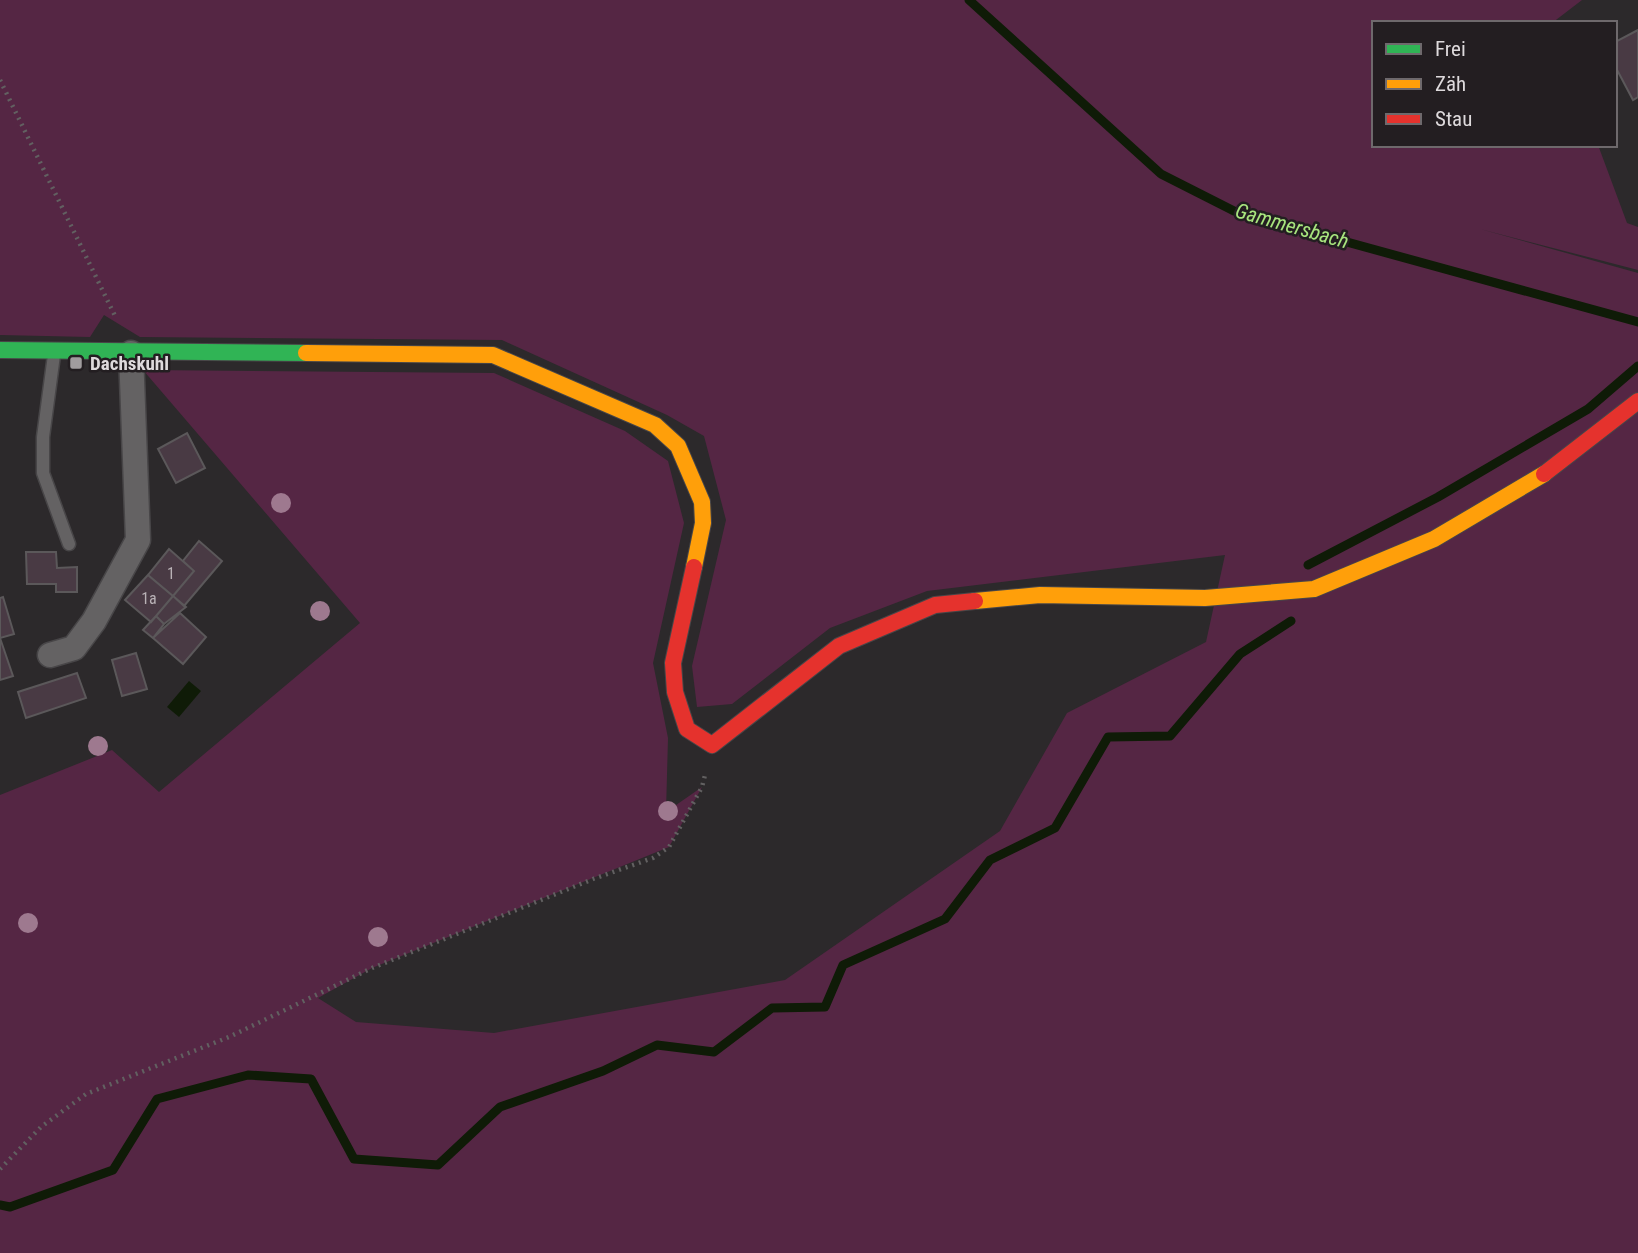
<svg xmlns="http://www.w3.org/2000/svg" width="1638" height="1253" viewBox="0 0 1638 1253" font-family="'Roboto Condensed',sans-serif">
<rect width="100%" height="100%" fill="#2c292b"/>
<!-- green -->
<path fill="#552644" d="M0,0H1582L1552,23H1374V145H1598L1627,223L1638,227V270L1480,229L1638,273V1253H0V795L112,750L159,792L360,623L143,370L494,373L625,431L668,461L684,523L653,663L668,738L666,812L702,787L669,847L372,968L318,998L356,1022L494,1033L785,980L1000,831L1067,713L1206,642L1225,555L927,591L830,628L732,704L697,707L692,666L726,520L704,436L667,415L502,340L140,337L104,315L90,337L0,335Z"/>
<!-- water -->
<path fill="#0f1b07" d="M189,681L201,691L179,717L167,707Z"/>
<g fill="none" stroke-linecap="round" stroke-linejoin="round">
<!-- stream -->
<path stroke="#0f1b07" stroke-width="9" d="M969,0L1161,174L1234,211L1638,322
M1308,565L1438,497L1588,409L1638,366
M0,1205L10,1207L113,1170L157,1099L248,1075L311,1079L354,1159L438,1165L500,1107L603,1071L657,1045L714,1052L772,1008L825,1007L843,965L945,919L990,860L1055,828L1108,737L1170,736L1240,654L1291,621"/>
</g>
<!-- building -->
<path fill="#493a44" stroke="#5b585a" stroke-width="2" d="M1638,30V97L1633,100L1615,66V42Z
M187,433L205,468L176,483L158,449Z
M199,541L222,561L184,606L173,596L194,571L183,561Z
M169,549L194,571L173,596L148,575Z
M26,552H56L57,568L77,567V592H56V584H27Z
M148,575L173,596L151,622L125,600Z
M173,596L186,607L164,624L156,616Z
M3,597L14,634L0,638V598Z
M180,613L206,637L183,664L153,638Z
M156,616L164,624L153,638L143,630Z
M0,638L13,676L0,680Z
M136,653L147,689L122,696L112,660Z
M77,673L86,698L26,718L18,692Z"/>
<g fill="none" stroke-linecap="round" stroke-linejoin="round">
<!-- lane casing -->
<g stroke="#484648" stroke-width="15">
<path id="lane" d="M54,355L43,437V473L69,544"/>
</g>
<!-- street casing -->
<g stroke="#484648" stroke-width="27">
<path id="street" d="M50,655L74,648L94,621L138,540L131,353"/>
</g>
<!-- fast casing -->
<g stroke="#484648" stroke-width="18">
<path id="fast" d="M0,350L306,353"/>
</g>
<!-- slow casing -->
<g stroke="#484648" stroke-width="18">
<path id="slow" d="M306,353L493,355L655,425L678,446L702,502L703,523L694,567
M975,601L1040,595L1205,598L1314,589L1434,539L1544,474"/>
</g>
<!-- jam casing -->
<g stroke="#484648" stroke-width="18">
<path id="jam" d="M1544,474L1638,401
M694,567L673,663L675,692L687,729L712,745L839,646L935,605L975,601"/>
</g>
<!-- path -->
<path stroke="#626061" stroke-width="4.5" stroke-dasharray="2 5" stroke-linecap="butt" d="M0,80L116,318
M0,1169L41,1127L86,1094L229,1037L372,968L593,879L653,858L669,847L702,787L705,775"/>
<!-- lane -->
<use href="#lane" stroke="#646263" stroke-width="12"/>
<!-- street -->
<use href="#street" stroke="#646263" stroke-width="24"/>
<!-- fast -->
<use href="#fast" stroke="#30b455" stroke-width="16"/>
<!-- slow -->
<use href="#slow" stroke="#ff9f0a" stroke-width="16"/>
<!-- jam -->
<use href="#jam" stroke="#e5322d" stroke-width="16"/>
</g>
<!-- trees -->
<g fill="#9e798f">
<circle cx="281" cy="503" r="10"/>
<circle cx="320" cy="611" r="10"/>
<circle cx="98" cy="746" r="10"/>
<circle cx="668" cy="811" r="10"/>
<circle cx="28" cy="923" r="10"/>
<circle cx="378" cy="937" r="10"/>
</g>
<!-- markers -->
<rect fill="#a09c9e" stroke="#231e21" stroke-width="2.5" x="69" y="356" width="14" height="14" rx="3.5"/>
<g text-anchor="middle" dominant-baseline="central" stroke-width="5" stroke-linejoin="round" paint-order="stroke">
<!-- number labels -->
<g font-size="16" fill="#b9b2b6">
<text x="171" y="573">1</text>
<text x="149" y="598">1a</text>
</g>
<!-- poi labels -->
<g font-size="19" font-weight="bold" fill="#dedadc" stroke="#231e21" text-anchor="start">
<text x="90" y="363">Dachskuhl</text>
</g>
<!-- water labels -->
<g font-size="21" font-style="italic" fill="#a8e57e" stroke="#231e21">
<text transform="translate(1292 226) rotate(16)">Gammersbach</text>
</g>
</g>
<!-- legend -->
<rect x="1372" y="21" width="245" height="126" fill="#231e21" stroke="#6e696c" stroke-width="2"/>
<rect x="1386" y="44" width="35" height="10" fill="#30b455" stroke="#6e696c" stroke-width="2"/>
<text x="1435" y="56" font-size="21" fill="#dedadc">Frei</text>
<rect x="1386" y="79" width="35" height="10" fill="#ff9f0a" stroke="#6e696c" stroke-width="2"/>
<text x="1435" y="91" font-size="21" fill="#dedadc">Zäh</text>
<rect x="1386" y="114" width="35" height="10" fill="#e5322d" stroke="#6e696c" stroke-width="2"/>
<text x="1435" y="126" font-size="21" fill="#dedadc">Stau</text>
</svg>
